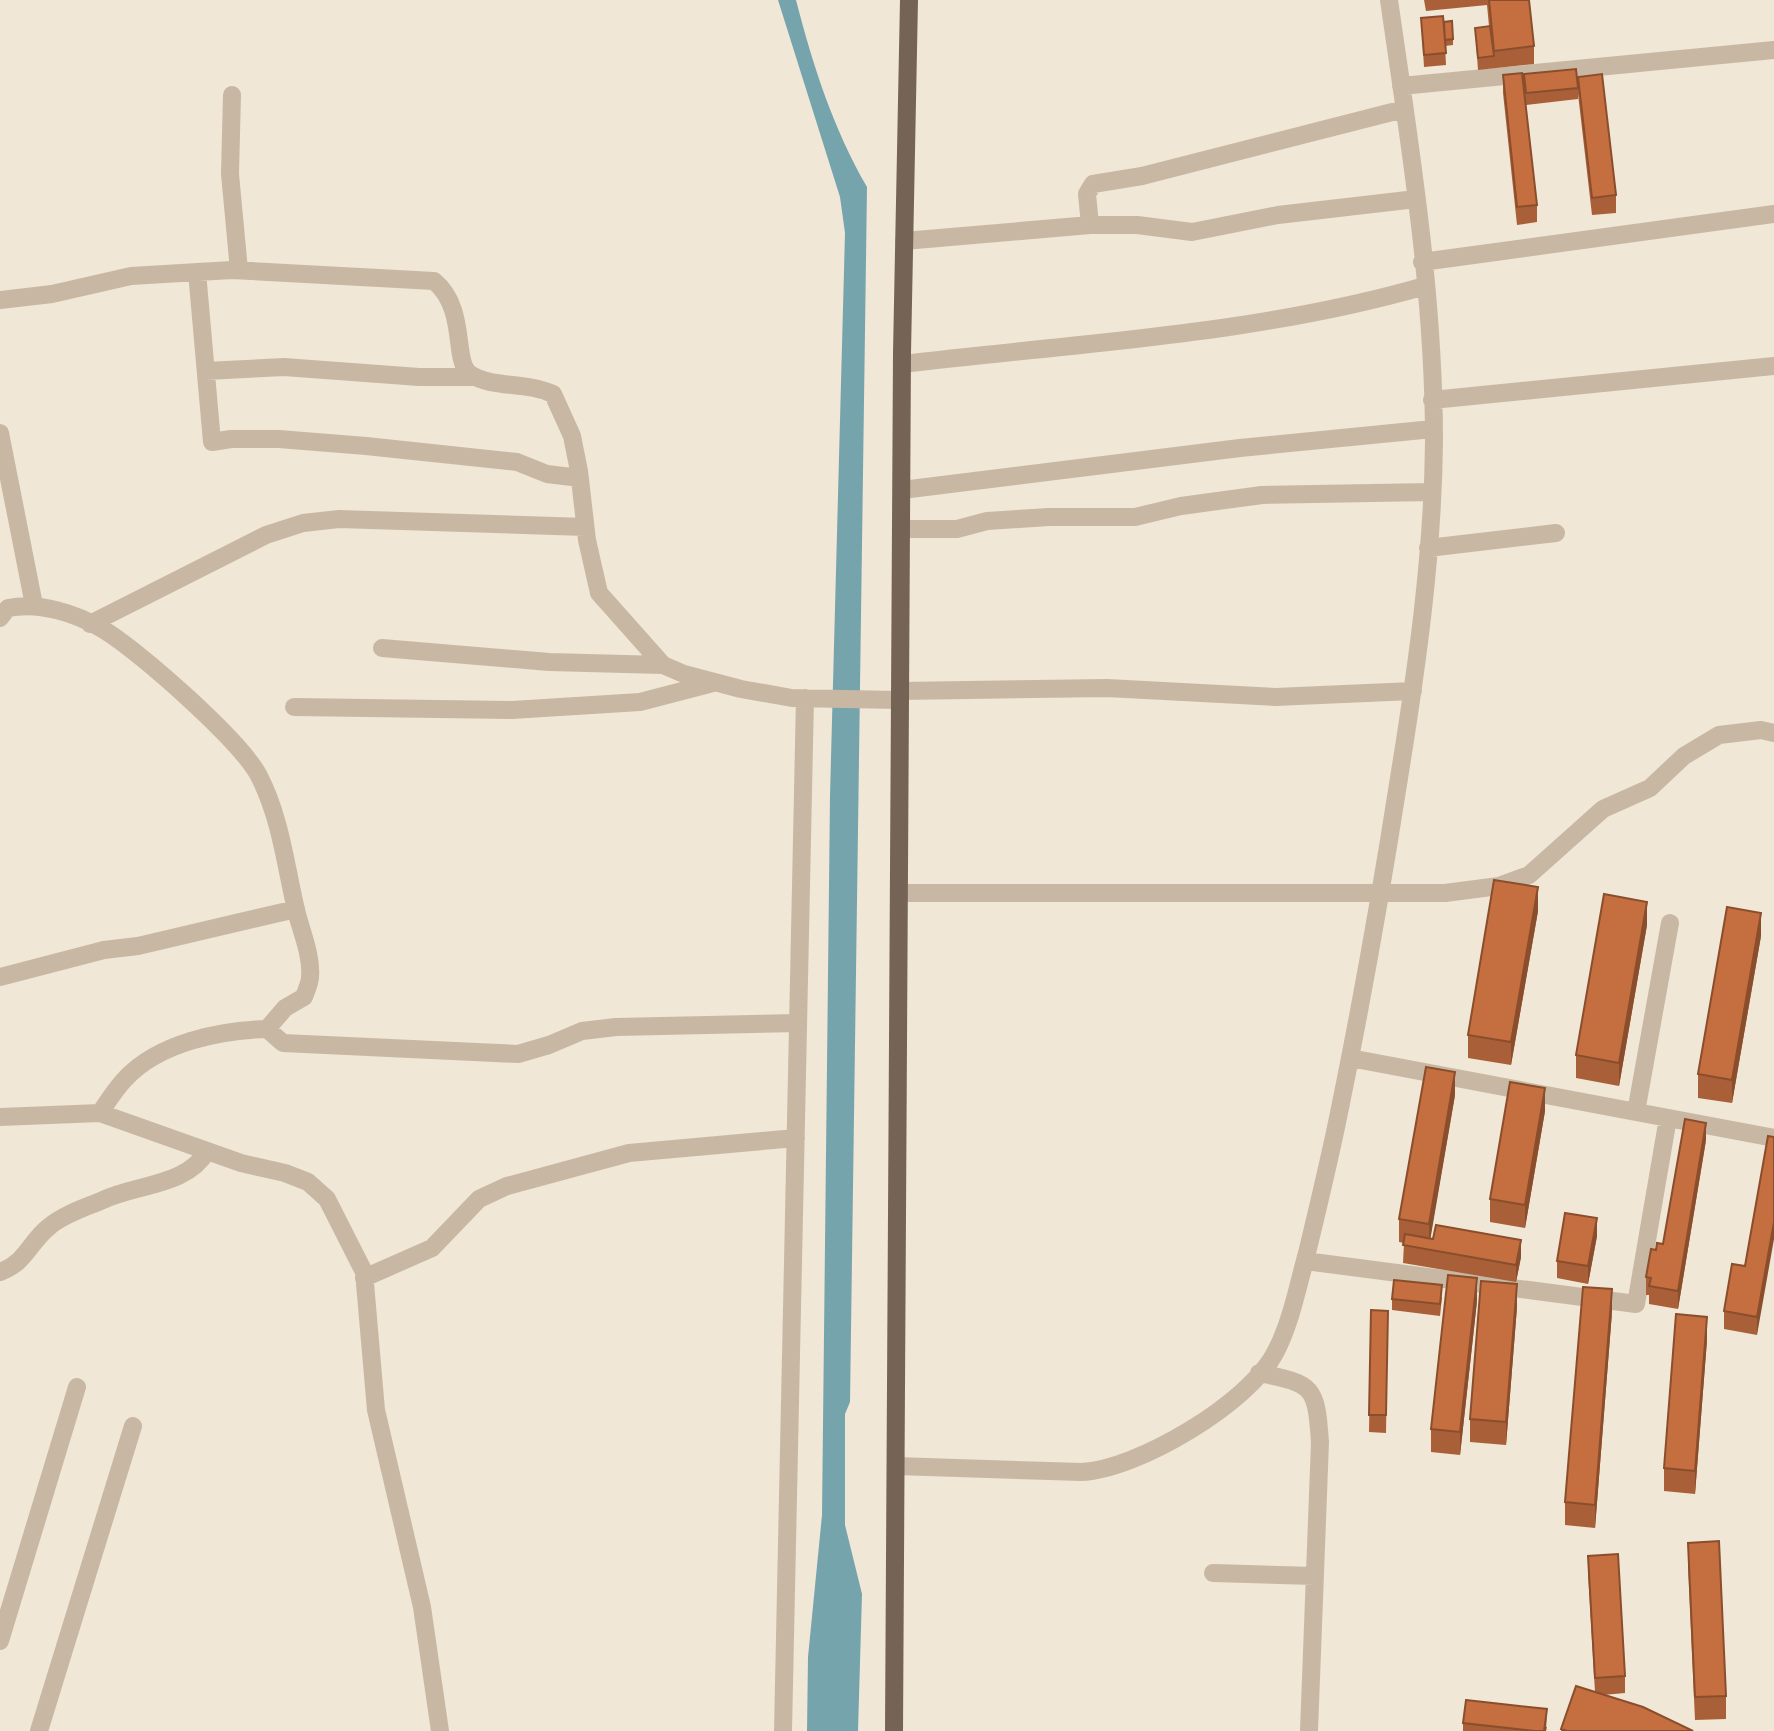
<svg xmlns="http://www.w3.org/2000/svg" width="1774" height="1731" viewBox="0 0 1774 1731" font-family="'Exo 2',sans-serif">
<rect width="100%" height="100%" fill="#f0e7d6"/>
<!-- water -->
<path fill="#76a4ad" d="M778,0H796C813,66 833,128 867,187L850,1402L845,1414V1525L862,1594L858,1731H807L808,1657L822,1515L830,796L845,233L840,197Z"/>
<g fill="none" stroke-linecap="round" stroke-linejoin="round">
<!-- minor -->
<path stroke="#c8b8a3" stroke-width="18" d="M1401,86L1774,50
M232,95L230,174L239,270
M1090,225L1087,194L1093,184L1142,176L1404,109
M904,241L1090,225H1137L1192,232L1278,215L1416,199
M1422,262L1774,214
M197,272L212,442L231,439H279L366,446L517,462L547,474L580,478
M0,300L52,294L131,276L232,270L434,281C468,309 452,361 470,374C493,389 525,381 553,394L572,436L579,471L587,540L599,593L663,665L684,674L741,689L792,698L900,700
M902,364C1077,343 1255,335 1425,286
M206,371L284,367L419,377H476
M1432,400L1774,366
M0,433L34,605
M902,490L1240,448L1433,429
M901,529H957L987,521L1049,517H1135L1181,506L1262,495L1431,492
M1428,548L1556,533
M0,618L8,608C40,602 76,613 104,630C139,651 241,741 259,776C281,818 286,869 297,914C302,933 312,957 310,977C310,983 306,991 304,997L285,1008L267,1029C220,1030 159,1043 126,1078C116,1088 108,1101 100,1113
M90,624L266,535L303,523L339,519L585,527
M382,648L549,662L663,665
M900,691L1107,688L1275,697L1413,691
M294,707L512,710L640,702L713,683
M899,893H1445L1499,886L1529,875L1603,809L1650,788L1684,756L1719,735L1761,730L1774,733
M0,977L104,950L138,946L296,909
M267,1029L283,1043L518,1054L549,1045L582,1031L616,1027L798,1023
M1350,1058L1774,1138
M1636,1112L1670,923
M0,1117L100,1113L241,1163L285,1173L308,1182L327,1199L364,1272L376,1410L422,1607L440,1731
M1305,1261L1636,1304L1668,1118
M0,1272C27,1262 29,1242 50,1226C64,1214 87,1207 103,1200C137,1184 187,1186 207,1151
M364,1278L432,1248L479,1199L507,1186L629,1153L796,1138
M1259,1373C1314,1384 1316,1386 1320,1442L1309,1731
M896,1466L1081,1472C1137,1470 1249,1403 1275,1353C1291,1323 1298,1285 1307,1253C1319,1203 1331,1154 1341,1103C1363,995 1382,887 1399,778C1417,667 1433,554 1434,441C1434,293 1410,146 1389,0
M1213,1573L1315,1576
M0,1641L77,1387
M39,1731L133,1426
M783,1731L805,698"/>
<!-- major -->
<path stroke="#756456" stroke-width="18" d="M894,1731L902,353L909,0"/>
</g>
<!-- wall -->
<path fill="#a95f37" d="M1424,0H1529L1534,46V64L1478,70L1475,28L1489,26L1487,5L1426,11Z
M1421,18L1444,22L1453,39V45L1445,46L1446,65L1424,67Z
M1524,74L1578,88V99L1526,105L1537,205V222L1517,225L1503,93V75L1524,85Z
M1578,77L1616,195V213L1592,215L1578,94Z
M1538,911L1511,1065L1468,1058V1035Z
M1647,925L1619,1086L1576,1078V1055Z
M1761,936L1732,1103L1698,1098V1074Z
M1455,1095L1430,1238L1521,1257L1516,1282L1403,1263L1404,1243L1399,1242V1219Z
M1545,1111L1525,1228L1490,1222V1199Z
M1768,1136L1757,1335L1724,1329V1311L1745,1266Z
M1706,1140L1678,1309L1649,1304V1295H1646V1277L1656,1250L1663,1244Z
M1597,1236L1588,1284L1557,1278V1261Z
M1442,1297L1440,1316L1392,1310V1299Z
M1477,1301L1460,1455L1431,1452V1429Z
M1517,1307L1506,1445L1470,1442V1419Z
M1371,1310L1388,1311L1386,1433L1369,1432Z
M1612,1312L1595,1528L1565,1525V1502Z
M1707,1340L1695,1494L1664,1491V1468Z
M1688,1543L1726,1696V1719L1695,1720L1688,1566Z
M1588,1556L1625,1676V1693L1603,1695L1693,1731H1561V1729L1595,1692L1588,1573Z
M1463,1723L1547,1727L1546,1731H1463Z"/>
<!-- shaded-wall -->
<path fill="#8a4e2d" d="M1538,887V911L1511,1065V1042Z
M1647,902V925L1619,1086V1063Z
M1761,913V936L1732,1103V1080Z
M1455,1072V1095L1429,1247V1224Z
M1545,1088V1111L1525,1228V1205Z
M1706,1123V1140L1678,1309V1291Z
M1597,1218V1236L1588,1284V1266Z
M1774,1222V1239L1757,1335V1317Z
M1521,1240V1257L1516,1282V1265Z
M1477,1278V1301L1460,1455V1432Z
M1517,1284V1307L1506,1445V1422Z
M1612,1289V1312L1595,1528V1505Z
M1707,1317V1340L1695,1494V1471Z
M1547,1709L1546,1731H1544Z"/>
<!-- building -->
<path fill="#c56f40" stroke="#8a4e2d" stroke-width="2" d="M1489,0H1529L1534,46L1494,51Z
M1443,16L1446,53L1424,55L1421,18Z
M1452,21L1453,39L1445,40L1444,22Z
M1490,26L1494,56L1478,58L1475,28Z
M1576,69L1578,88L1526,93L1524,74Z
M1522,73L1537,205L1517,207L1503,75Z
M1602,74L1616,195L1592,198L1578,77Z
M1494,880L1538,887L1511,1042L1468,1035Z
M1604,894L1647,902L1619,1063L1576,1055Z
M1727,907L1761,913L1732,1080L1698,1074Z
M1426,1067L1455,1072L1429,1224L1399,1219Z
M1510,1082L1545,1088L1525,1205L1490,1199Z
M1685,1119L1706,1123L1678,1291L1649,1286L1651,1278L1646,1277L1651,1249L1656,1250L1657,1243L1663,1244Z
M1768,1136L1774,1137V1222L1757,1317L1724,1311L1732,1264L1745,1266Z
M1565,1213L1597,1218L1588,1266L1557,1261Z
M1436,1225L1521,1240L1516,1265L1403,1245L1405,1234L1433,1239Z
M1448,1275L1477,1278L1460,1432L1431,1429Z
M1394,1280L1442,1285L1440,1304L1392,1299Z
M1481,1281L1517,1284L1506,1422L1470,1419Z
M1583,1287L1612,1289L1595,1505L1565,1502Z
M1371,1310L1388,1311L1386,1415H1369Z
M1676,1314L1707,1317L1695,1471L1664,1468Z
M1719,1541L1726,1696L1695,1697L1688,1543Z
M1618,1554L1625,1676L1595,1678L1588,1556Z
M1576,1686L1643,1707L1693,1731H1567L1561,1729Z
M1466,1700L1547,1709L1544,1731H1534L1463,1723Z"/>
</svg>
